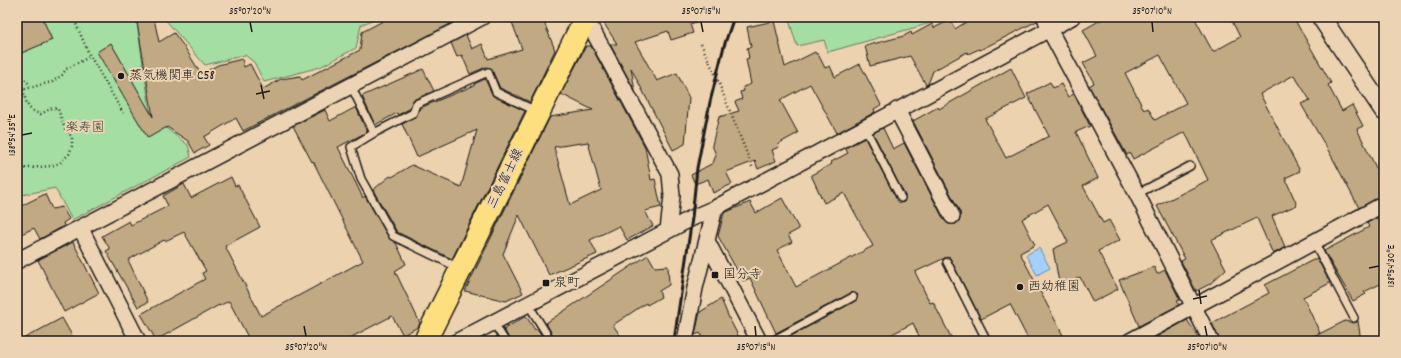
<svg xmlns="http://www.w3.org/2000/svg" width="1401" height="358" viewBox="0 0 1401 358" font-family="Dekko,'Klee One',sans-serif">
<rect width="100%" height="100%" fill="#ecd2af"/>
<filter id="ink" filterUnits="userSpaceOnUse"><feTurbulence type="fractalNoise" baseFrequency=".025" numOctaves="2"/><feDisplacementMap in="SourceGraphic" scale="8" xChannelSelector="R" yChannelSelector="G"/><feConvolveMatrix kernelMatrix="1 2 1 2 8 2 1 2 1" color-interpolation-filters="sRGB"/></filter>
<g filter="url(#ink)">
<!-- green -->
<path fill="#a5dea3" stroke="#607d60" d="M17,17H136L150,110L158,122L188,145L191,157L72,220L55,188L17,196Z
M163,17H378L361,25L356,48L320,67L264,82L254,62L245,55L205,65Z
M788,17H952L828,52L824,40L797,46Z"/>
<!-- water -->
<path fill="#a3d1ff" stroke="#6d89a4" d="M1039,248L1050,268L1037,275L1026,255Z"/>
<!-- building -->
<path fill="#c1aa83" stroke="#1c1c1c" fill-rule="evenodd" d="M17,17H42L52,40L17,55Z
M382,17H460V19L243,131L236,118L204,137L209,145L195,153L188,141L167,127L148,138L97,52L111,43L153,117L137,22L154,19L159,42L174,33L185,48L201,74L218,65L242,59L244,67L250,64L263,89L281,79L300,76L302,80L360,50L362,32L383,21Z
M510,17H542L555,50L530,102L500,88L491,68L486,67L470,74L462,55L457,57L451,43L466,35L472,49L482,44L488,59L522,49Z
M600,17H701L702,20L690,24L693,33L671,40L668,31L635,42L657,81L677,73L689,98L685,144L673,150L631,68L635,91L610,44H617Z
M974,17H1036L1037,21L980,50L979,49L968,54L967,52L933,71L928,84L926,85L910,56L870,66L865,46L904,36L911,32L912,35L932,24L934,28L950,20L955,29Z
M1106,17H1194L1213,52L1240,37L1230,17H1293L1331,83L1328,85L1342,111L1352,105L1363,126L1357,129L1384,184V195L1359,208L1332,157L1301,104L1310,100L1294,75L1260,94L1300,171L1285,178L1297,205L1272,216L1285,247L1273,254L1257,218L1211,240L1226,269L1210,284L1196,291L1181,261L1185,259L1157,206L1208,180L1185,132L1133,159L1130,153L1127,155L1089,86L1094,83L1083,63L1097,56L1083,30ZM1160,55L1186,103L1155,120L1148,108L1144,110L1125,73Z
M774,21L785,67L815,52L816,54H818L825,68L830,66L835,77L860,64L881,105L874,109L875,112L837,133L810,84L780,100L798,133L778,144L779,147L772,150L776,161L758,169L755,161L726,172L732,184L713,193L708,179L695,184L691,175L713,163L716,155L712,145L719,117L739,111L735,102L742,99L740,92L744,91L743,87L751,84L746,59L749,58L747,48L751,47L747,27Z
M586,46H591L645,147L651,180L655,179L661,207L645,211L653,226L627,240L619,226L590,240L597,254L549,275L519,215L503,254L523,293L506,301L465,291L550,117L593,110L561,94ZM588,142L601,190L570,205L554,147Z
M1011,68L1026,98L985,119L1006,158L1049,136L1027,94L1050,82L1053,88L1061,84L1068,97L1074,94L1090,126L1076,132L1098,178L1083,186L1103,223L1109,220L1120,240L1098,251L1118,289L1093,302L1080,277L1060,288L1053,249L1068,242L1048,204L1022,219L1035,245L1020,253L1066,341H1029L1010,304L981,319L949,256L915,272L930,303L933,302L953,341H921L913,323L879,341H782L855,301L858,295L855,293H851L776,333L750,278L743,281L718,236L724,213L750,202L756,213L782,198L799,229L788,235L792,242L777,250L796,287L873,246L844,193L824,203L811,175L832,164L831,162L848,153L845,148L865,138L897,200L900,203L904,202L905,196L873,133L883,128L893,149L904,143L944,220L948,224H956L960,220V212L913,121L938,107L939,109Z
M423,69L434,91L413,100L409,109L398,115L397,113L375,125L362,96Z
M485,79L493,96L525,111L452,259L397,232L373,190L390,176L392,177L412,165L461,187L477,130L417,157L402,124L416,117L420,108L475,85L474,84Z
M356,107L367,132L338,147L363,198L365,196L389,238L396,243L406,264L395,271L420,323L418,327L403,335L392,316L344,341H250L229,301L219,306V305L156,340L141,314L205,279L202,273L206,271L184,232L165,241L164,240L128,260L148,302L138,307L106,251L110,249L102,236L129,221L131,225L168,206L163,196L184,184L191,198L231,177L235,186L238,185L260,227L225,246L261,316L363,261L313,161L312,162L293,126L325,110L330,121Z
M45,194L52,209L62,207L69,219L63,223L64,226L40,239L34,228L17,236V208Z
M1384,214V282L1364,292L1366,294L1353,301L1324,251L1369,227L1367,223Z
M73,242L99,293L64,312L38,260Z
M648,255L655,267L668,266L669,285L659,291L661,297L647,305L646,303L613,325L624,341H556L546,323Z
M1317,258L1330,283L1303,297L1320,333L1303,341H1220L1212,323L1269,293L1265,285Z
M1154,267L1157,274L1165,270L1180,300L1177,301L1179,305L1139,326L1119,280Z
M721,299L729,318L741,341H705L700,333L695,335L700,312Z
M526,316L535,330L537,328L545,341H510L504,329Z
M62,318L75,341H19Z
M1187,320L1201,341H1149Z
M1345,321L1354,323L1358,321L1361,341H1305Z"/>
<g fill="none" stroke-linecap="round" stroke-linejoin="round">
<!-- service casing -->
<g stroke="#1c1c1c" stroke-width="10">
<path id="service" d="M351,86L374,133L351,147L361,179L393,236L459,268
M865,128L901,198
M374,133L413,113L416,104L488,72L496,92L536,111
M1137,194L1190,166
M1314,242L1354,318
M947,262L987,341
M528,304L551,341
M493,322L505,341
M772,341L853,297"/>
</g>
<!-- minor casing -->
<g stroke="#1c1c1c" stroke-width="18">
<path id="minor" d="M1045,17L1049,29L1137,194L1211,341
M586,18L670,174L672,196L668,230
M897,110L952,216
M81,229L138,341
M707,241L759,341
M17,261L482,17
M458,341L692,218L715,208L1072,17
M685,341L695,288L715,208
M1130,341L1384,204"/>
</g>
<!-- tertiary casing -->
<g stroke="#1c1c1c" stroke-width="21">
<path id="tertiary" d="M1321,17L1384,111"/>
</g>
<!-- primary casing -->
<g stroke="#1c1c1c" stroke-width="25">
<path id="primary" d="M425,341L586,17"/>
</g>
<!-- path -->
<path stroke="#1c1c1c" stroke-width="2.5" stroke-dasharray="1 3" stroke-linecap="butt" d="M73,17L89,54L123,113
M701,44L716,76L753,169
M17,78L26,80L31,87
M17,91L52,82L62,75L66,69L91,56
M17,169L51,166L60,163L69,154L72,146V137L65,129L58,109L52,108L41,114C27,111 26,102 23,89"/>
<!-- service -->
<use href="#service" stroke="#ecd3b4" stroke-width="7"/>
<!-- minor -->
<use href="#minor" stroke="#ecd3b4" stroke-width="15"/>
<!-- tertiary -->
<use href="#tertiary" stroke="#ecd3b4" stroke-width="18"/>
<!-- primary -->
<use href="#primary" stroke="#fedf80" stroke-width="22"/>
<!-- rail -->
<path stroke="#1c1c1c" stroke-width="3" d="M674,341L692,218L697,168L710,102L724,46L734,17"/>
</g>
</g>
<!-- ticks -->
<path fill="none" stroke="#1c1c1c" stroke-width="1.5" d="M250,22L252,32M701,22L703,32M1152,22L1153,32M261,85L264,99M256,94L270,91M22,135L32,133M1369,268L1379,266M1199,290L1201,304M1193,299L1207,296M304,326L306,336M755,326L756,336M1205,326L1207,336"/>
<!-- markers -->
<g fill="#1c1c1c" stroke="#ecd3b4" stroke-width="1.5">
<circle cx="121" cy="76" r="4"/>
<rect x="711" y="271" width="8" height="8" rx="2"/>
<rect x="542" y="279" width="8" height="8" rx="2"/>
<circle cx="1020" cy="287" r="4"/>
</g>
<g text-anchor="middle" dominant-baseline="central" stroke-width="4" stroke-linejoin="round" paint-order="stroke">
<!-- poi labels -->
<g font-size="13" fill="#1c1c1c" stroke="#ecd3b4" text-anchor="start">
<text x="129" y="76">蒸気機関車 C58</text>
<text x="723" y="275">国分寺</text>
<text x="554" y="283">泉町</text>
<text x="1028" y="287">西幼稚園</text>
</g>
<!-- park labels -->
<g font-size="13" fill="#374337" stroke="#ecd3b4">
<text x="85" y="128">楽寿園</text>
</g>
<!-- street labels -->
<g font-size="13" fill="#1c1c1c" stroke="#ecd3b4">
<text transform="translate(506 179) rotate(-64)">三島富士線</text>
</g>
</g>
<!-- margin -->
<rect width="1401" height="358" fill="none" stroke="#ecd3b4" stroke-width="44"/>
<rect x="22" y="22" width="1357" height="314" fill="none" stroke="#1c1c1c" stroke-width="1.5"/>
<g font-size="10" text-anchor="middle" fill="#1c1c1c">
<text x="250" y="14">35°07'20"N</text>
<text x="701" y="14">35°07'15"N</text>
<text x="1152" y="14">35°07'10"N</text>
<text transform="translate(11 135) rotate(-90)" y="4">138°54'35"E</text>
<text transform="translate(1390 266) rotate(-90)" y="4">138°54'30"E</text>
<text x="306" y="350">35°07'20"N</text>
<text x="756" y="350">35°07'15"N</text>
<text x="1207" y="350">35°07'10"N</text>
</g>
</svg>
